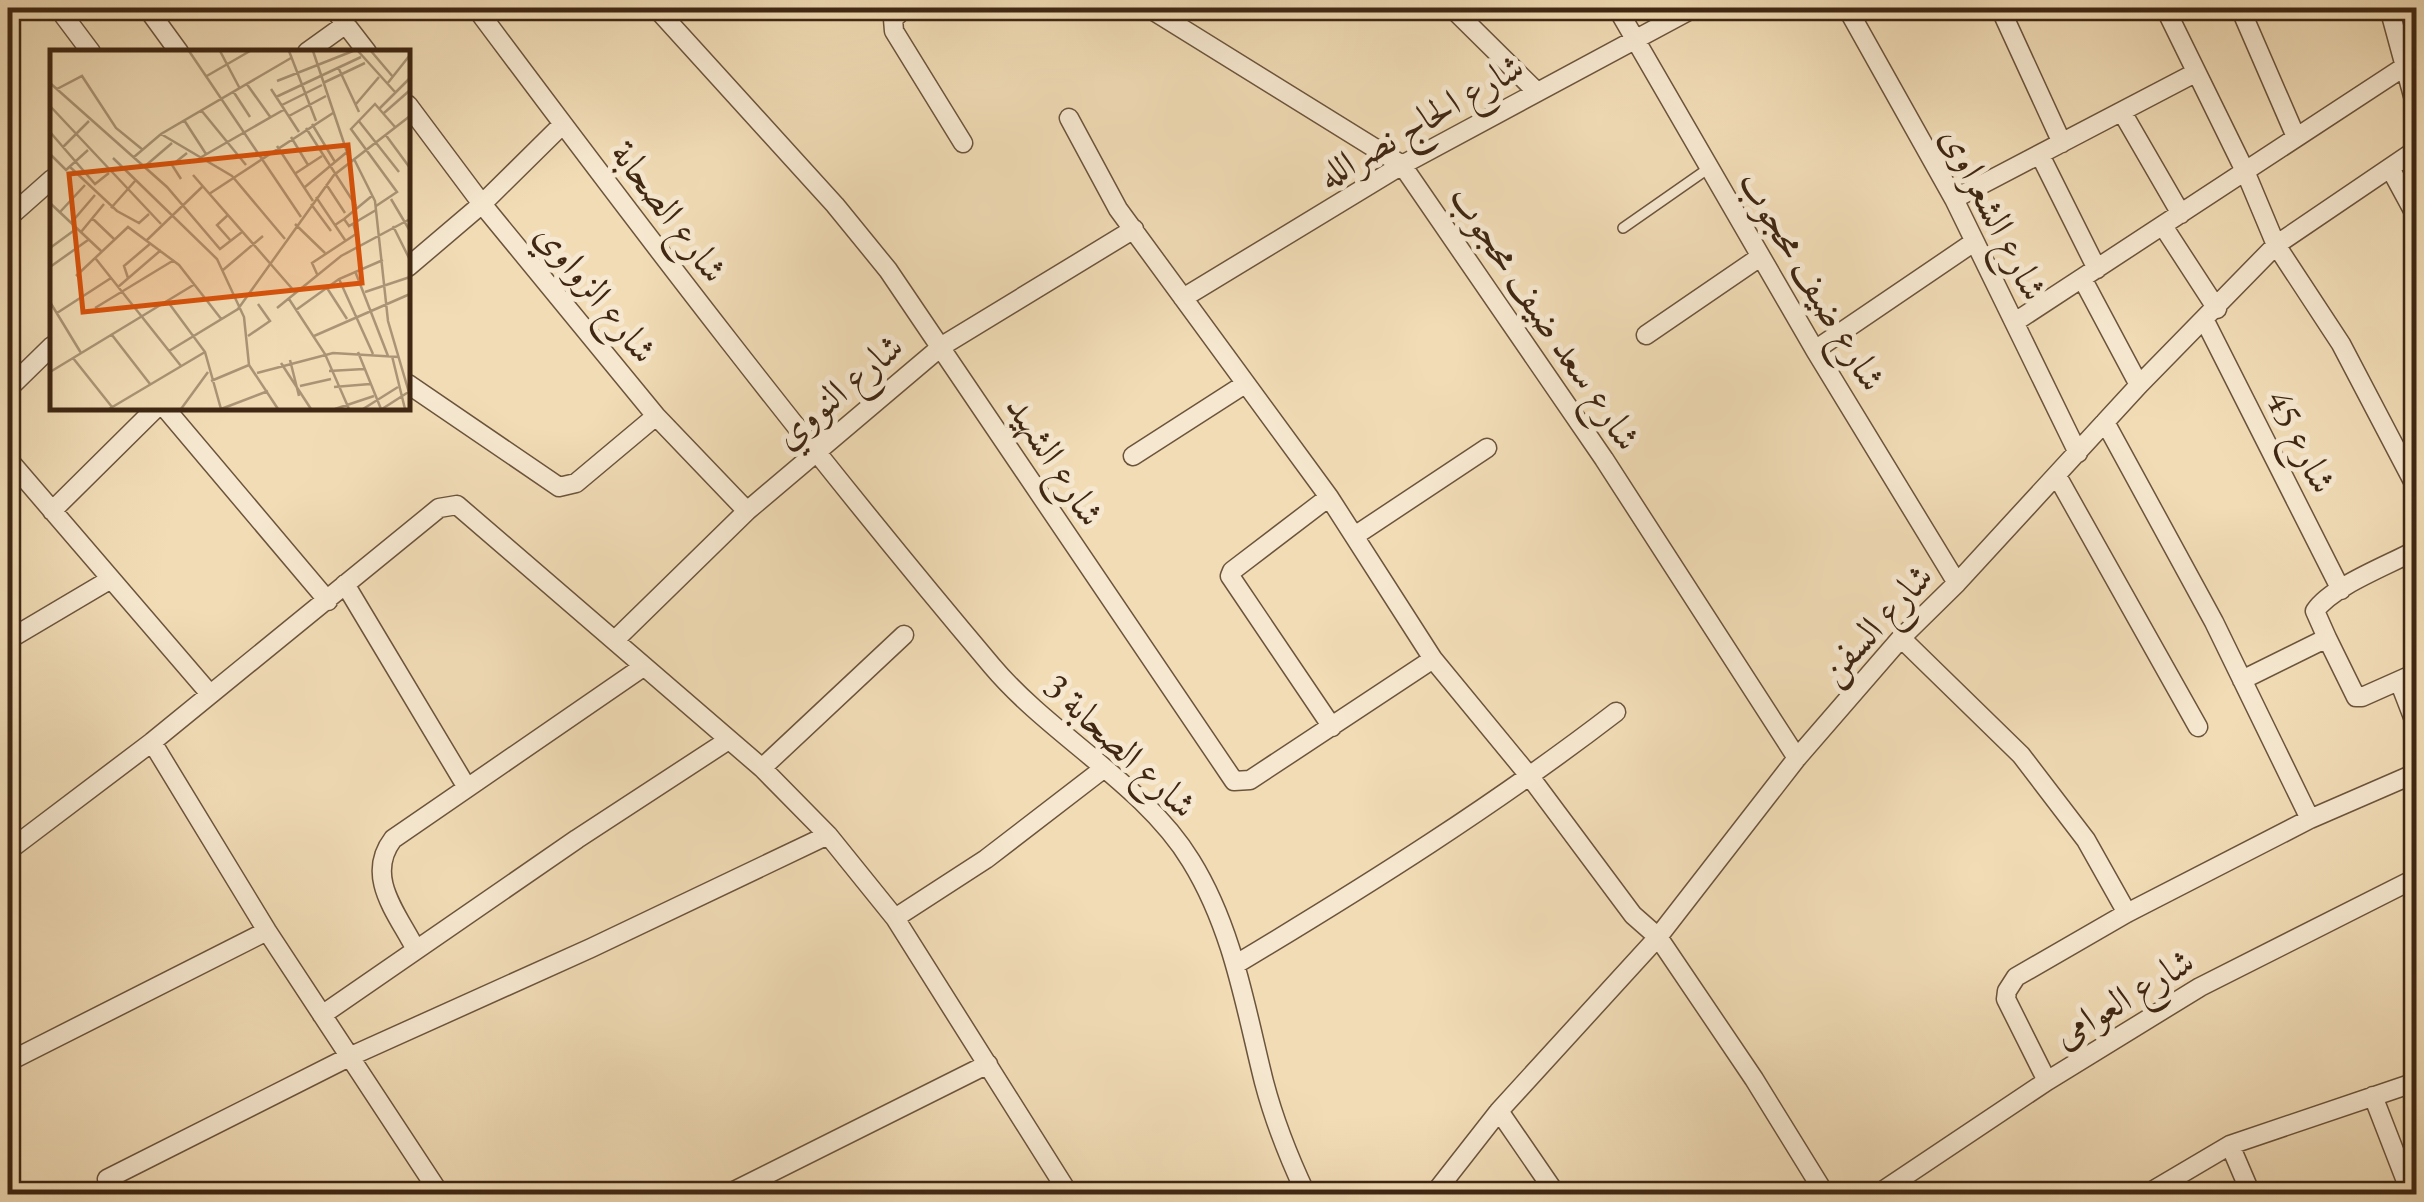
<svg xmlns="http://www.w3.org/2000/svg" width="2424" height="1202" viewBox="0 0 2424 1202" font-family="'EB Garamond',Amiri,serif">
<rect width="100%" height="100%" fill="#f1dcb6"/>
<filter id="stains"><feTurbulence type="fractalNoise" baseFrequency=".002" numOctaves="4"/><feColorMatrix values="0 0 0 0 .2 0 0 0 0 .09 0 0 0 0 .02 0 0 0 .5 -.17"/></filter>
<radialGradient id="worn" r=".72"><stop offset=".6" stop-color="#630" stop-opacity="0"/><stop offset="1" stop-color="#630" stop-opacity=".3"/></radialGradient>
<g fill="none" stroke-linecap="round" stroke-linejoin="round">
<!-- lane casing -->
<g stroke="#6c543c" stroke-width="12">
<path id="lane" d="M1623,228L1709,168"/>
</g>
<!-- street casing -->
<g stroke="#6c543c" stroke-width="21">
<path id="street" d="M58,8L91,52
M147,8L179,52
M333,8L367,52
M476,8C643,232 812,453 992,666C1050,735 1145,785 1191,861C1233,929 1245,1006 1264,1082C1274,1120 1289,1158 1306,1194
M656,8L835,205L888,270L1234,781L1250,780L1433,659
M905,8L893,19L894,31L963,143
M1149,8L1402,165L1604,459L1797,758
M1452,8L1536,91
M1617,8L1815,350L1957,583
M1847,8L1954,199L2078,453
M2000,8L2062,143
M2165,8L2245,171L2276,245L2341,344L2416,487
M2240,8L2296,137
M2389,8L2416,107
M307,52L346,24
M408,105L482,204L656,416L747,511
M2122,112L2181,214
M1069,118L1118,209L1329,497L1433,659L1531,778L1633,915L1658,937L1754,1079L1825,1194
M2040,155L2097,269
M2390,168L2416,216
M1954,199L2195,73
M8,218L52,179
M2163,226L2217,309
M408,267L482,204L563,124
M2082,278L2139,385
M1183,298L1402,165L1694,8
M2205,321L2341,590
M2015,322L2407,65
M1646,335L1760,257
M1815,350L1974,242
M408,384L559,487L576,483L656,416
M8,389L52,346
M165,408L328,601
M2105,422L2214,622L2310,819
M1133,456L1245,384
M8,459L210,694
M2057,476L2198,727
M1329,497L1232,571L1230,576L1332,727
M52,511L156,408
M1356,535L1487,448
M345,584L466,786
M1901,638L2021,755L2086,840L2127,913
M2327,638L2315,611C2332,586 2389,565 2416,550
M8,640L111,579
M615,640L747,511L942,346L1134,229
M2242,680L2327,638L2356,697H2362L2416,673
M2399,681L2416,725
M152,742L267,931L440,1194
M762,768L904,635
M8,851L152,742L439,508L457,505L762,768L828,835L895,918L1069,1194
M895,918L986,859L1103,769
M416,950C398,914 364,877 393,839L643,667
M1238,963C1368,885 1495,805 1616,712
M322,1015L577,839L727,741
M8,1062L267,931
M2047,1081L2006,999L2007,991L2016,977L2127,913L2310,819L2416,773
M2373,1096L2411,1194
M1499,1111L1556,1194
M2230,1145L2251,1194
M107,1179L349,1057L591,948L828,835
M728,1194L988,1064
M1434,1194L1499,1111L1658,937L1797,758L1901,638L1957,583L2139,385L2276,245L2416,150
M1878,1194L2047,1081L2200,987L2416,878
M2147,1194L2230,1145L2416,1082"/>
</g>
<!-- lane -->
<use href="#lane" stroke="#f6e8d0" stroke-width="9"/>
<!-- street -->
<use href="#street" stroke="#f6e8d0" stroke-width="18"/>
</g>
<g text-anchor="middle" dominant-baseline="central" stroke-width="10" stroke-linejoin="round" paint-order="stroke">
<!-- street labels -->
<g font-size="38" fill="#3f2713" stroke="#f6e8d0">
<text transform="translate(1420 120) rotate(-30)">شارع الحاج نصرالله</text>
<text transform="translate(670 211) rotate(53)">شارع الصحابة</text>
<text transform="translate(1995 213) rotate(63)">شارع الشعراوى</text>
<text transform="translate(1813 280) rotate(59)">شارع ضيف محجوب</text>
<text transform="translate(597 292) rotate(51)">شارع الزواوي</text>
<text transform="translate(1546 317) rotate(56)">شارع سعد ضيف محجوب</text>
<text transform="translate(838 390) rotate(-40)">شارع النووي</text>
<text transform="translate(2302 441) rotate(63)">شارع 45</text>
<text transform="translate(1056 460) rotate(57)">شارع الشهيد</text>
<text transform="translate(1875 623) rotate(-47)">شارع السفن</text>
<text transform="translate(1121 745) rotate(43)">شارع الصحابة 3</text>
<text transform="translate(2123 997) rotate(-31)">شارع العوامى</text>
</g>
</g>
<!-- overview -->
<g transform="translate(50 50)">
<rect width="360" height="360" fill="#f1dcb6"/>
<path fill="none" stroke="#aa9475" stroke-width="2.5" d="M139,1L251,167M170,1L189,37M239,1L266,71M263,1L300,111M308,1L345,42M321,1L343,27M288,17L309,62M155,27L200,1M227,31L303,1M0,33L117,137L170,199L192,182M196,33L221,68M273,33L315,13M337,34L360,5M7,39L32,26L66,78L93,100M221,39L249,82M183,41L200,67M226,47L311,7M306,54L329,27M232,55L272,35M0,56L111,174M330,58L360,28M151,60L196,115M334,63L359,41M239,66L276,46M134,70L156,104M308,70L349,122M262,74L285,112M256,78L306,156M0,82L45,134L59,123M111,84L182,126L235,189M335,84L360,118M241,87L258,115M227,96L263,151M13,97L39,71M0,104L16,120L38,100M84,107L111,84L241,8M63,108L167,209L194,267L199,315L228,359M148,109L235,59M304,109L325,151L338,271L360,346M20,117L67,161L89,173L99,164M94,117L122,93M246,123L272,106M143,125L245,242M131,129L122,115L137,103M276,134L295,163M255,137L297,102M159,144L283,63M266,147L295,190M341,149L360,181M0,153L51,201M261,154L281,181M326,156L347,142L301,79L325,54L345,77M61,158L85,131M10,162L35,135M178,165L167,175L181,191M42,168L64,189M294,169L323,145M21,173L45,145M245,174L275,203M285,175L294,169L299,176L326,160M343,176L360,210M31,182L54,154M97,190L152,137M0,198L26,179M46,209L131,316M0,217L38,190M173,220L213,186M305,221L338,306M267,224L262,213L306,184L303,173M26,226L78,177L129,215L172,270M78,228L74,216L101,193M289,229L323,304M68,237L111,200M277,238L297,269M315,242L360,227M239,249L275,304L299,359M0,252L31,303M118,252L155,302L171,359M45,258L124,210M227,258L291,206L360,169M246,260L289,229L333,210M7,263L61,228M62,285L100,334M198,286L220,271L208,254M264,286L360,244M119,301L188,259L284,125L360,66M308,302L331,359M342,306L355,359M23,308L62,357M240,310L249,346M231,313L261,359M279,321L314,319M0,322L145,234M207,323L283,303L349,307M161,331L199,315M250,336L281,329M284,337L320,334M59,359L155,302M131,359L158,322M171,359L218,341M285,359L324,346M313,359L348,337M332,359L360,341"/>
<path fill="#d7540d" fill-opacity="0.15" stroke="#d7540d" stroke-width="5" d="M298,95L312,233L33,262L19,124Z"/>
<rect width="360" height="360" fill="none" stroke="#3f2713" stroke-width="5"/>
</g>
<!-- margin -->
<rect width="2424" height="1202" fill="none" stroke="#f1dcb6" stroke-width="40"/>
<rect x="10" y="10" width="2404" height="1182" fill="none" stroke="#3f2713" stroke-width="5"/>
<rect x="20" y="20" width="2384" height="1162" fill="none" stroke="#3f2713" stroke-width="2.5"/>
<rect width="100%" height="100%" filter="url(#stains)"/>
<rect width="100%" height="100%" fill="url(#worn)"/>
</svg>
